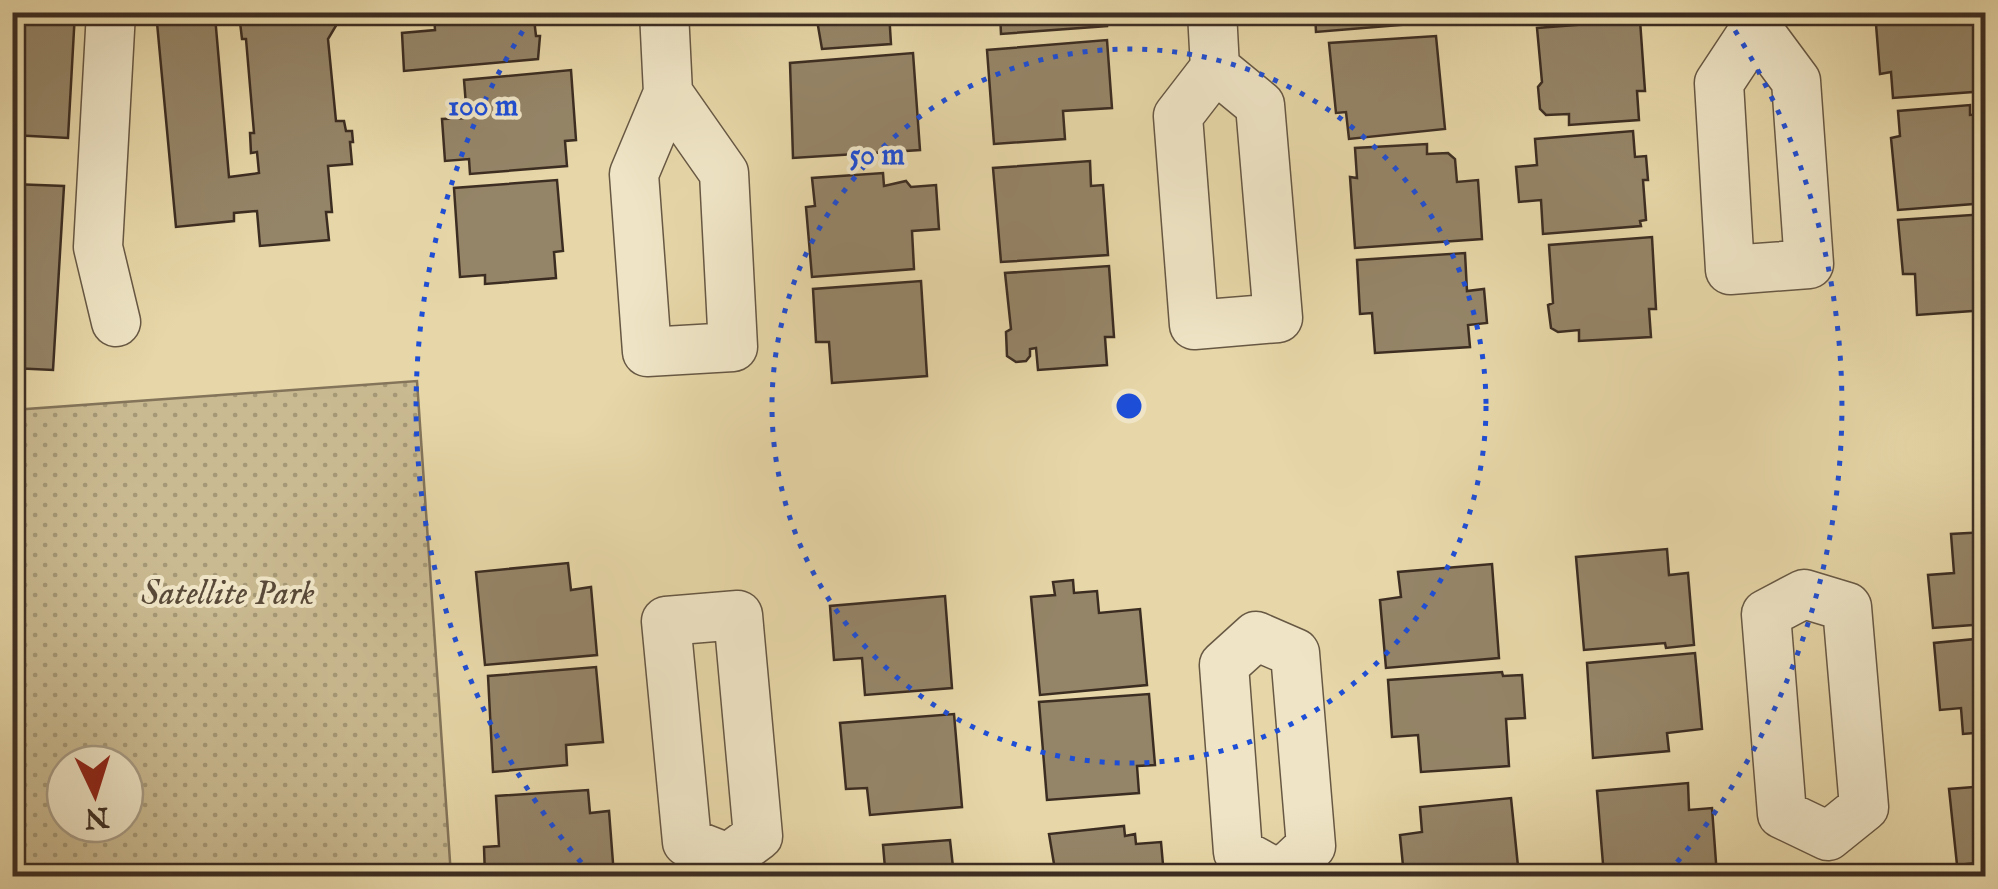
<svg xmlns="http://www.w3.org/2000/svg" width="1998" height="889" viewBox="0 0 1998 889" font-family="'IM FELL English',serif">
<defs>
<pattern id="park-dots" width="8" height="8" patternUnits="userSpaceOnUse" patternTransform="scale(2.5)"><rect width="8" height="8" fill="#caba91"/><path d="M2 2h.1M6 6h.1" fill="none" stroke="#a59876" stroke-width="1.8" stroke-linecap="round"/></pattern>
</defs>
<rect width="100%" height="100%" fill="#e7d7a8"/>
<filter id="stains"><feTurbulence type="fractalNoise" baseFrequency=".002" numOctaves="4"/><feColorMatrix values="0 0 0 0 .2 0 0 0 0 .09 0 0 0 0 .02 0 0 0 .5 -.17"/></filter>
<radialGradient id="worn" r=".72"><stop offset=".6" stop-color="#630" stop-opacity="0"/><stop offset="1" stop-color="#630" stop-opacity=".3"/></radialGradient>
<!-- park -->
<path fill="url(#park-dots)" stroke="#83745a" stroke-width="2.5" fill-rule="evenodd" d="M417,381L451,876H13V410ZM65,764H125V824H65Z"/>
<!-- building -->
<path fill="#958568" stroke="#3c2d22" stroke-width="2.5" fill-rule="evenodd" d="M16,12H75L68,138L12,135Z
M156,12H336L337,24L328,39L336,121H344L346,131H352L353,142H350L352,164L328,166L332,212H326L329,240L260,246L257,211L234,213V221L176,227ZM243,13L245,21L240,22L242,39H246L254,133H250L251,153L257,152L259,173L229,177L215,16Z
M434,12H563V17L534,19L536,36H540L538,59L404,71L402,33L435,30Z
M770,12H889L891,44L822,49L817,20L770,24Z
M1000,12H1106L1107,26L1001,34Z
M1315,12H1434L1435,22L1316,32Z
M1875,12H1984L1986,91L1893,98L1891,72L1880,74Z
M1640,20L1645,91H1637L1639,120L1569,125V114L1546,115L1540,109L1538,87L1542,82L1537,28Z
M1436,36L1445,129L1349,139L1346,112L1336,113L1329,43Z
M1107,40L1112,108L1063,111L1065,139L994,144L987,50Z
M913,53L920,150L793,158L790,63Z
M571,70L576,140L565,141L567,166L470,174L469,159L445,161L442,119L467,118L464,80Z
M1970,105V115L1986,114V203L1898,210L1891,138L1900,136L1898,111Z
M1633,131L1635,157L1646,156L1648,180H1643L1646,220L1640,221L1641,226L1543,234L1541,200L1519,202L1516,167L1537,165L1535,139Z
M1427,144V154L1448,153L1455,159L1457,182L1478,180L1482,239L1355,248L1350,177L1357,178L1355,148Z
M1090,161L1091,186L1103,185L1108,255L1001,262L993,168Z
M883,173L884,186L906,181L911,187L936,185L939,229L912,231L914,269L812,277L806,207L815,206L812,178Z
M557,180L563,251L554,252L556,278L485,284V275L460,277L454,188Z
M12,184L64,186L53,370L12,368Z
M1986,214V310L1917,315L1915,274H1903L1898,220Z
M1652,237L1656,309H1649L1651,337L1579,341V330L1558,332L1551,328L1548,305L1553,303L1549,245Z
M1465,253L1467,291L1484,289L1487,323L1468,325L1470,347L1375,353L1372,313L1360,314L1357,260Z
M1109,266L1114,337H1105L1107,365L1038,370L1036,348L1030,349V356L1026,361L1016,362L1007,356L1006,332L1011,329L1005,273Z
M921,281L927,376L832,383L829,342H816L813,289Z
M1986,532V624L1933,628L1928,575L1954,573L1951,534Z
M1667,549L1669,575L1688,573L1694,645L1666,648L1665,643L1584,650L1576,557Z
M568,563L571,590L591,587L597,655L485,665L476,572Z
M1492,564L1499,658L1386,668L1380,600L1401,597L1398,572Z
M1073,580L1074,593L1097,591L1099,613L1140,609L1147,685L1040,695L1031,597L1055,595L1053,582Z
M945,596L952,688L865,695L862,658L834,660L830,606Z
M1986,638V732L1963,734L1961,708L1940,710L1934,643Z
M1695,653L1702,729L1667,733L1669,751L1593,758L1587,663Z
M596,667L603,742L566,745L567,765L493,772L488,676Z
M1502,672L1503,676L1522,675L1525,718L1506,719L1509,766L1421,772L1418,735L1392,737L1388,680Z
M1149,694L1155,765L1137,766L1139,793L1047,800L1039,702Z
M954,714L962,807L870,815L867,788L846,789L840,723Z
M1688,783L1689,810L1712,808L1717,876H1604L1597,791Z
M1986,786V862L1957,865L1949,789Z
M588,790L590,813L609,811L614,876H485L484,847L499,846L496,796Z
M1511,798L1519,876H1404L1400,835L1422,832L1420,807Z
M1124,826L1125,836L1135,834L1136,844L1161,842L1164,876H1056L1049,834Z
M950,840L954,876H845L844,871L885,868L883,845Z"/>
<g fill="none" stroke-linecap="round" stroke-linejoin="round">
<!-- minor casing -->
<g stroke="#675844" stroke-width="51">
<path id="minor" d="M111,12L98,247L116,322
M664,12L668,93L634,174L647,352L733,347L724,173L668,93
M1212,12L1215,68L1178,116L1194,325L1278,318L1260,105L1215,68
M1755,12L1756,27L1796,81L1809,264L1730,270L1719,83L1756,27
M1804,594L1847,607L1864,807L1828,836L1782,814L1766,614Z
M738,615L758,836L728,858L687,842L666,621Z
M1256,636L1295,653L1311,846L1280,875L1238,852L1224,665Z"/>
</g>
<!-- minor -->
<use href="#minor" stroke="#efe5c6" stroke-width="48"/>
</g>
<!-- distance rings -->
<g fill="none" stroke="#1d4ed8" stroke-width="5" stroke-dasharray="5 10">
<circle cx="1129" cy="406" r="357"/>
<path d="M591 874A713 713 0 0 1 531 18M1727 18A713 713 0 0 1 1667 874"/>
</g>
<g text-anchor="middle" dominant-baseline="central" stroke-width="8" stroke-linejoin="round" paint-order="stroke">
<!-- park labels -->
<g font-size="35" font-style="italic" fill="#584938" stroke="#efe5c6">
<text x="228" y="594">Satellite Park</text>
</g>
</g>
<circle cx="1129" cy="406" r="15" fill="#1d4ed8" stroke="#efe5c6" stroke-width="5"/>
<g font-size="30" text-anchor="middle" font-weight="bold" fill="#1d4ed8" stroke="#efe5c6" stroke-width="8" stroke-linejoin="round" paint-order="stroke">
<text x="483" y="115">100 m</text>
<text x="877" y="164">50 m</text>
</g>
<!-- margin -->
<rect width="1998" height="889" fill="none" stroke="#e7d7a8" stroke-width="50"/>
<rect x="15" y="15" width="1968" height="859" fill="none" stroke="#3c2d22" stroke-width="5"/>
<rect x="25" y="25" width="1948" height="839" fill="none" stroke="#3c2d22" stroke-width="2.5"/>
<!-- north arrow -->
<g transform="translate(95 794) rotate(176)"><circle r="48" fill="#efe5c6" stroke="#a79b84" stroke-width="2.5"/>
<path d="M0-8L18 38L0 25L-18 38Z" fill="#8f2418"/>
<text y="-15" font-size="28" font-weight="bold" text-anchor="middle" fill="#3c2d22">N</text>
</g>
<rect width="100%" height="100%" filter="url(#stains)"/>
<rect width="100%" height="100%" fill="url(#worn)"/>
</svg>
